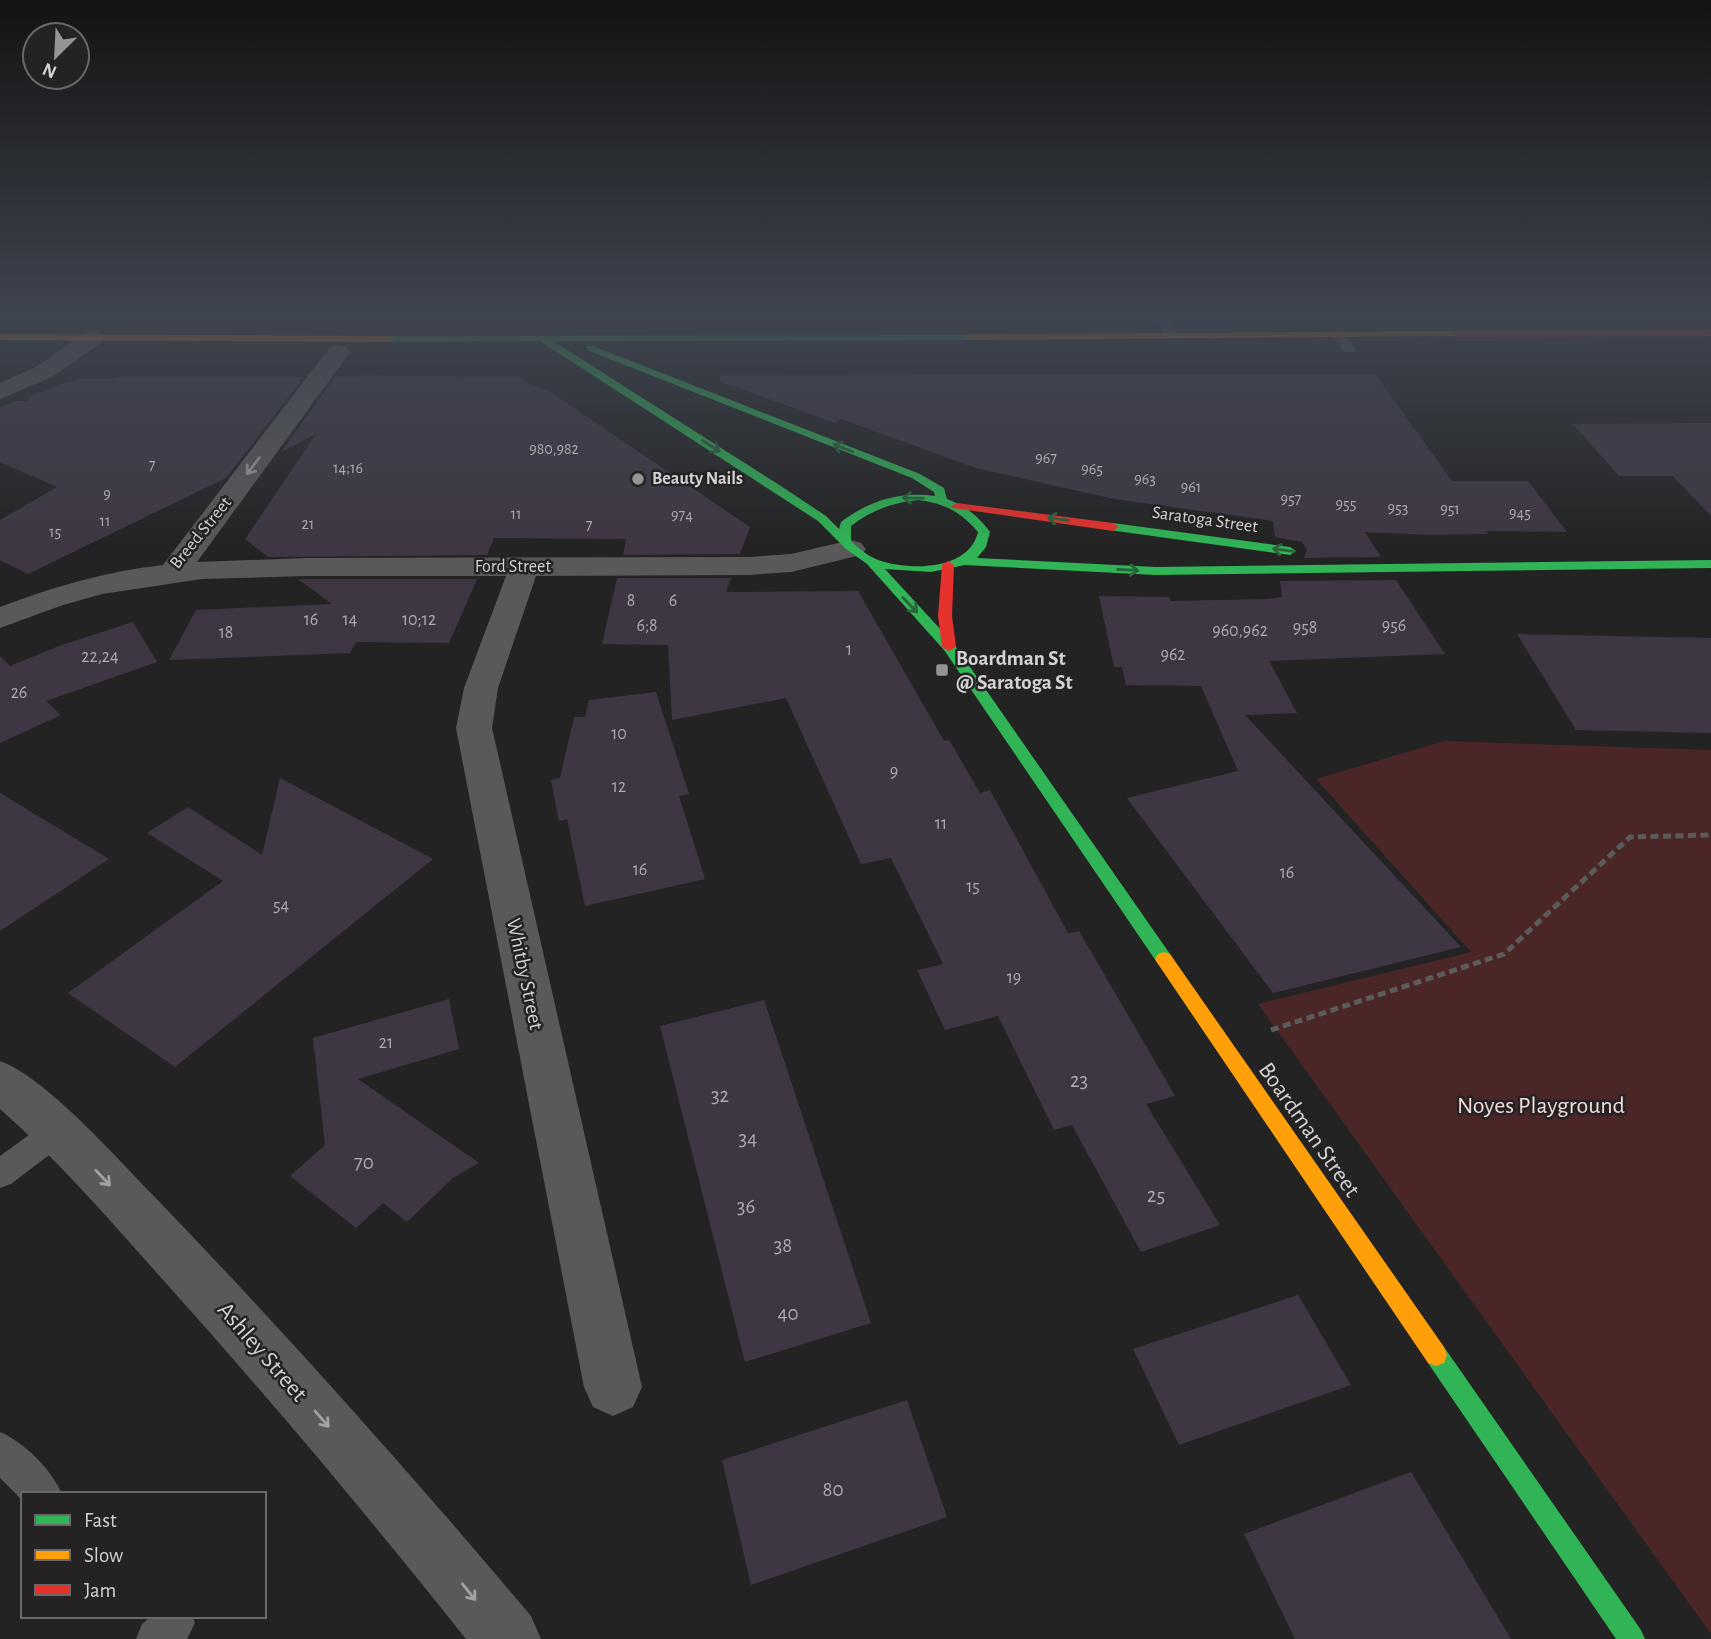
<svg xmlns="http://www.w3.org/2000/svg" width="1711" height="1639" viewBox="0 0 1711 1639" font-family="'Alegreya Sans',sans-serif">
<rect width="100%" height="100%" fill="#232323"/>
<!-- green -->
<path fill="#4a2627" d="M1444,741L1711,750V1634L1258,1004L1471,952L1316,779Z"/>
<!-- building -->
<path fill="#3e3743" d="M1035,374H1375L1452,481H1528L1567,532L1486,531L1488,534L1432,535L1365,532L1381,557L1304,558L1307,550L1302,542L1275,537L1273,521L1114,499L976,468L841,419L835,423L719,381L721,375Z
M360,375L519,377L533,386L546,389L750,527L740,554L623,555L626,539L494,538L487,555L268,557L245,539L316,434L281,452L335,377H358Z
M117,377H304L226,478L28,574L0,560V520L57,487L0,462V407L16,401H27L32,395L77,379H111Z
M1711,423V516L1673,476H1619L1573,424Z
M617,578H731L726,592L858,591L944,741L949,740L980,793L990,790L1068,933L1079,931L1175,1096L1146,1104L1220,1225L1141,1252L1072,1125L1054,1130L998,1016L945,1030L917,970L943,964L891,858L861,864L786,698L672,720L668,645L602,644Z
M298,579H477L449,643L356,642L350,653L169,660L196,610L332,604Z
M1396,580L1445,654L1269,661L1297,713L1245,715L1461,947L1273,993L1127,798L1238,771L1201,686L1126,685L1122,667H1114L1099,596L1169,597L1170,601L1267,599L1282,597L1280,581Z
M133,622L157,662L46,701L61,715L0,743V656L10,666L59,646Z
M1517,634L1711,638V733L1576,730Z
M656,692L689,794L679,796L705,879L585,906L567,819L559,821L551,780L560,778L574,717H585L589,700Z
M280,778L433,859L175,1067L68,993L223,881L147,833L188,807L262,855Z
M0,793L109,859L0,931Z
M449,999L459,1049L358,1079L479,1163L453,1178L407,1222L383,1203L356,1228L290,1176L325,1145L313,1038Z
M764,1000L871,1323L745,1362L660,1026Z
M1298,1295L1351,1385L1179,1445L1133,1349Z
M907,1400L947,1517L751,1585L722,1460Z
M1411,1472L1511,1639H1295L1244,1534Z"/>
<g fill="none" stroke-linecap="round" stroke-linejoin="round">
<!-- path -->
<path stroke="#5c5b5c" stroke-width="5" stroke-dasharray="8 4.5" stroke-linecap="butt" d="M1271,1030L1504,954L1630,837L1711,835"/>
<!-- lane -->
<path fill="#5a595a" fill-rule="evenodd" d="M1155,318H1169L1178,335L1176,338H1166Z
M1338,330C1346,332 1351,342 1356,349L1354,352H1344L1331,334L1333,331Z
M58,1118L69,1122L73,1131L69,1140L11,1184L0,1188V1156L47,1122Z
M0,1432C24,1442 52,1470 62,1494H23V1501L0,1478Z
M147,1616H192L195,1623L187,1639H136L142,1624L148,1619Z"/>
<!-- street -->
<path fill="#5a595a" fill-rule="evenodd" d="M94,330L102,332L105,337L102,342L52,377L0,399V383L36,367L86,332Z
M338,345L346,347L350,352L197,562L307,558L750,557L791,554L851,540L861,543L866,549L861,555L791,572L750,575L536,576L498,688L492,728L642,1387L633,1407L613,1416L593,1407L584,1387L456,728L464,688L506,576H307L202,579L102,594L60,606L0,628V607C53,587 107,571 163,565L330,347Z
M0,1061C45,1077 116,1157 151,1193C283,1330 409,1471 531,1616L541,1639H466C369,1517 269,1398 165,1282C112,1223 60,1162 0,1109Z"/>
<!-- fast -->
<path fill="#30b455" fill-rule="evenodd" d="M973,335L975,337L970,340L553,341L784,488L826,516L839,529L841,522C869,501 899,491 935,496L934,492L912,478L587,350V346H593L920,474L944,488L947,499C966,506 978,516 990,532L986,547L977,558L1156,567L1711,560V568L1156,575L965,565L931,572L885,569L954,644L1170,954L1173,959L1170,964H1158L944,650L867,564L846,549L818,521L540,341L390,342L385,339L390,336ZM918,500C944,503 961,512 978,532C969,571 909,571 878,560C868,556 859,549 851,541V526C872,510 891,503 918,500Z
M1113,523L1290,547L1296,551L1290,555L1109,530V524Z
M1436,1344L1444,1347L1641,1630L1645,1639H1616L1428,1363L1425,1355L1428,1347Z"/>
<!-- slow -->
<path fill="#ff9f0a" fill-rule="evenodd" d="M1456,331L1461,334L1459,336L970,340L965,337L970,334Z
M0,334L390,336L395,339L390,342L0,340Z
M1164,952L1170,954L1444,1347L1447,1355L1444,1363L1436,1366L1428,1363L1158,964L1155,959L1158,954Z"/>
<!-- jam -->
<path fill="#e5322d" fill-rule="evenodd" d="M1711,330V336L1456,337L1451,334L1456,331Z
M957,503L1113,523L1119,527L1113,531L953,508L951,506Z
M948,561L954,565L952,616L956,647L949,651L942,647L938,616L942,565Z"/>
</g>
<!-- one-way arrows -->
<defs><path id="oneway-shaft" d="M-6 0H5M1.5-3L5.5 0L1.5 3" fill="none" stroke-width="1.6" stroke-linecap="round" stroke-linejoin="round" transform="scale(1.75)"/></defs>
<g stroke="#29643a">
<use href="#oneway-shaft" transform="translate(711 446) rotate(33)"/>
<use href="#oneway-shaft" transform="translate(843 448) rotate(-159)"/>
<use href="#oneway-shaft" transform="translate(913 498) rotate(-179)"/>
<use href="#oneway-shaft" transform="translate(1058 519) rotate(-173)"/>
<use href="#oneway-shaft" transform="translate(1283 550) rotate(-172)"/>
<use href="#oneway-shaft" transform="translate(1128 570) rotate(3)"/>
<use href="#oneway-shaft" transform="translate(910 605) rotate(46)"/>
</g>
<g stroke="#a3a1a3">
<use href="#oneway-shaft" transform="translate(253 466) rotate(127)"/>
<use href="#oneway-shaft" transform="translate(103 1178) rotate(47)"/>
<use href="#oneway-shaft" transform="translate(322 1419) rotate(49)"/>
<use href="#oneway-shaft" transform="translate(469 1592) rotate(51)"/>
</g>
<!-- sky -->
<linearGradient id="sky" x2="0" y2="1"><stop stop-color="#131313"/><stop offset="0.58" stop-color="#3f4550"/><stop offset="1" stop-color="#3f4550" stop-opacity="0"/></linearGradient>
<rect width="1711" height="547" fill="url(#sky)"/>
<!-- markers -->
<g fill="#959495" stroke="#242223" stroke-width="2.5">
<circle cx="638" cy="479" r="7"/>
<rect x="935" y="663" width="14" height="14" rx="3.5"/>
</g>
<g text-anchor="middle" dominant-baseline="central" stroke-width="5" stroke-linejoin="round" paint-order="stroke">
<!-- far-number labels -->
<g font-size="16" fill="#aeaaaf">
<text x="554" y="449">980,982</text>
<text x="1046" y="458">967</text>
<text x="152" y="465">7</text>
<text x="348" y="468">14;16</text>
<text x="1092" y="469">965</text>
<text x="1145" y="479">963</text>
<text x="1191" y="487">961</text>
<text x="107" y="494">9</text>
<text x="1291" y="499">957</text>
<text x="1346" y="504">955</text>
<text x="1398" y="508">953</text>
<text x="1450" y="509">951</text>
<text x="1520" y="513">945</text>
<text x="516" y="514">11</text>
<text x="682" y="515">974</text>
<text x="105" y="521">11</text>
<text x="308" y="524">21</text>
<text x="589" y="525">7</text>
<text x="55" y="532">15</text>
</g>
<!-- far-poi labels -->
<g font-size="18" font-weight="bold" fill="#d3d1d3" stroke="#242223" text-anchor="start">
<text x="652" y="479">Beauty Nails</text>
</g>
<!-- far-street labels -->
<g font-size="18" fill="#d3d1d3" stroke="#242223">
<text transform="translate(1205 520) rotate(8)">Saratoga Street</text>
<text transform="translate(201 533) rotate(-51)">Breed Street</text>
<text x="513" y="567">Ford Street</text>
</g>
<!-- number labels -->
<g font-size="18" fill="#aeaaaf">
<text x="631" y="601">8</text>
<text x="673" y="601">6</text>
<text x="311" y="620">16</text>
<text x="350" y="620">14</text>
<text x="419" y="620">10;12</text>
<text x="647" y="626">6;8</text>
<text x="1394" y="626">956</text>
<text x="1305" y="628">958</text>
<text x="1240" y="631">960,962</text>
<text x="226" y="633">18</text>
<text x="849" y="650">1</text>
<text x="1173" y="655">962</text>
<text x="100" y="657">22,24</text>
<text x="19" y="693">26</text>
<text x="619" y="734">10</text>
<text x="894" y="772">9</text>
<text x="619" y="787">12</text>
<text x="941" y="824">11</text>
<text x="640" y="870">16</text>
<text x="1287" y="873">16</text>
<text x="973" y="887">15</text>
<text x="281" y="906">54</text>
<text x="1014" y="978">19</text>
<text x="386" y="1043">21</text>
</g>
<!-- poi labels -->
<g font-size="21" font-weight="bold" fill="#d3d1d3" stroke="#242223" text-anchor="start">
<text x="956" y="658">Boardman St<tspan x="956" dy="24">@ Saratoga St</tspan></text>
</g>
<!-- street labels -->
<g font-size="21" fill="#d3d1d3" stroke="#242223">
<text transform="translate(525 974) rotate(78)">Whitby Street</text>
</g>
<!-- near-number labels -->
<g font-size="21" fill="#aeaaaf">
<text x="1079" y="1080">23</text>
<text x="720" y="1095">32</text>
<text x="748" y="1138">34</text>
<text x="364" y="1162">70</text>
<text x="1156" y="1195">25</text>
<text x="746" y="1206">36</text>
<text x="783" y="1245">38</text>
<text x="788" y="1313">40</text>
<text x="833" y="1489">80</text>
</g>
<!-- near-park labels -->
<g font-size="24" fill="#f5dcdc" stroke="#242223">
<text x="1541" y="1106">Noyes Playground</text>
</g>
<!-- near-street labels -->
<g font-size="24" fill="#d3d1d3" stroke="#242223">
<text transform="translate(1309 1130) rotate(55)">Boardman Street</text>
<text transform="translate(262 1352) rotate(49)">Ashley Street</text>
</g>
</g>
<!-- legend -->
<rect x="21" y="1492" width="245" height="126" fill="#242223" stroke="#6a6869" stroke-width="2"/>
<rect x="35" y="1515" width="35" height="10" fill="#30b455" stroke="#6a6869" stroke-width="2"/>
<text x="84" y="1527" font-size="21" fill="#d3d1d3">Fast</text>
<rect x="35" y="1550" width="35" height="10" fill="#ff9f0a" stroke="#6a6869" stroke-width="2"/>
<text x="84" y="1562" font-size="21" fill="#d3d1d3">Slow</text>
<rect x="35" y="1585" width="35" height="10" fill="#e5322d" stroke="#6a6869" stroke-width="2"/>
<text x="84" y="1597" font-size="21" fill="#d3d1d3">Jam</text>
<!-- north arrow -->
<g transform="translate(56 56) rotate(204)"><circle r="33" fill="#242223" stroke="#6a6869" stroke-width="2"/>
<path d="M0-5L12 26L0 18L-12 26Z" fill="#959495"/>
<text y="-10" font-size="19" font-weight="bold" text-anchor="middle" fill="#d3d1d3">N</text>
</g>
</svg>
